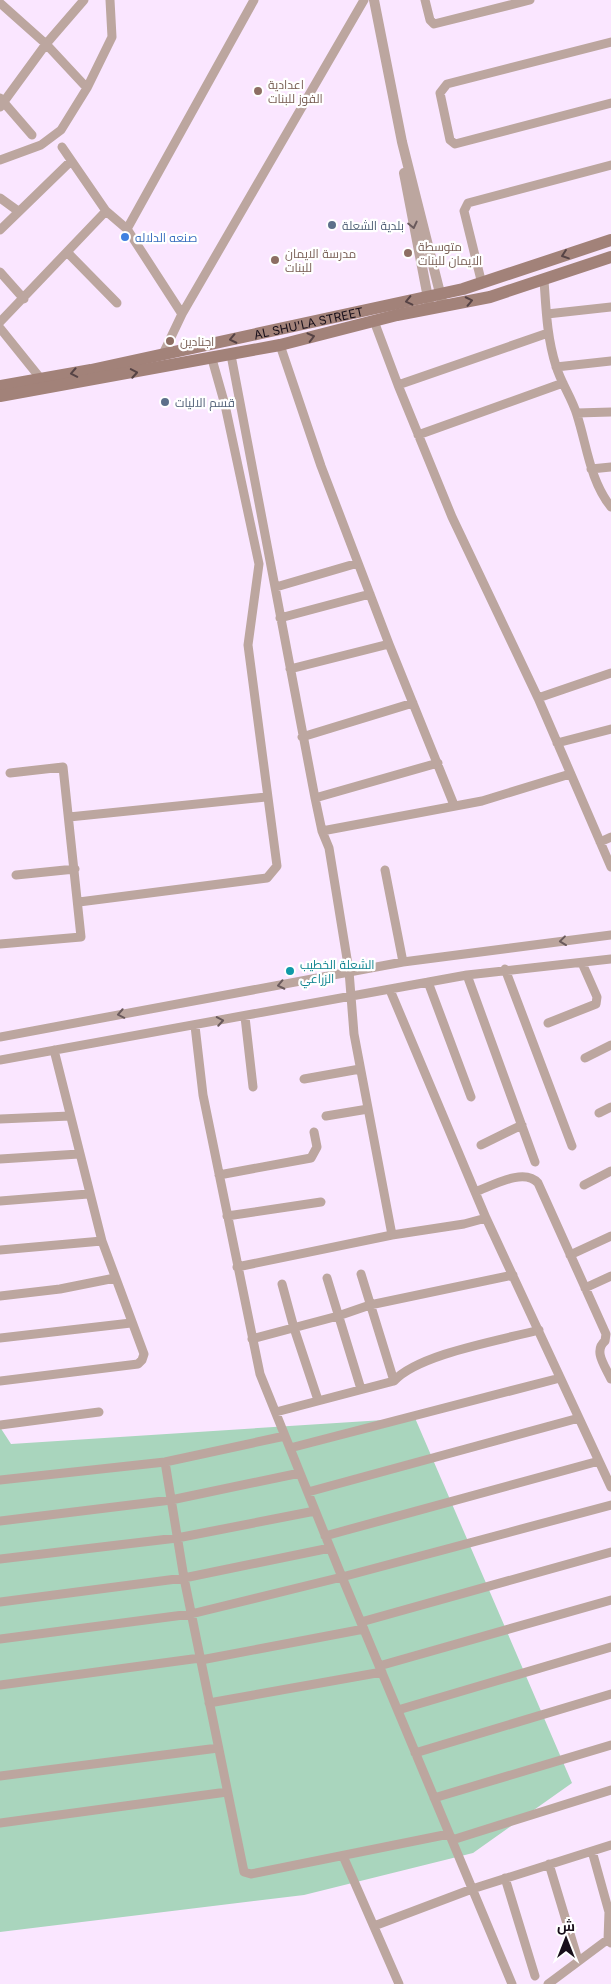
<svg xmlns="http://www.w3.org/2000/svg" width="611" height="1984" viewBox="0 0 611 1984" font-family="Inter,Cairo,sans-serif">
<rect width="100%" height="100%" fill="#fae6ff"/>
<!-- grass -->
<path fill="#a9d5bd" d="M415,1418L572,1783L473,1853L304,1895L0,1932V1427L11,1444Z"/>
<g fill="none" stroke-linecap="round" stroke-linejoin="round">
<!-- minor -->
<path stroke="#bca69f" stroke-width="9" d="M425,0L430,20L434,24L530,0
M0,3L46,44L87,88
M611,42L447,84L440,93L450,140L455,144L611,103
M0,98L32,135
M0,107L46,44L84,0
M62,147L106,211L127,229L182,314
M0,160L41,145L61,130L87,88L112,37L110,0
M0,198L18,211
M127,229L254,0
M0,230L71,161
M67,252L117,303
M0,272L24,299
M544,280C546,309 547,338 556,366C561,383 572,398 577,415C587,446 590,481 611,507
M482,284L464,211L468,203L611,165
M547,314L611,307
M374,321L398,385L452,517L538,698L611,867
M0,322L106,211
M0,328L41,379
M280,345L321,466L389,644L454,805
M163,354L182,314L364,0
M231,355L315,798L322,831L329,848L349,971L354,1034L392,1235L464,1224L486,1218
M556,367L611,361
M398,385L548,333
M577,413L611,412
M418,435L563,383
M591,469L611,467
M276,587L358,563
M280,618L370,594
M290,669L389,644
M538,698L611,673
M302,737L413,703
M557,743L611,729
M315,798L438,763
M69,817L266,797
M322,831L482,801L570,774
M600,842L611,837
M385,870L403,962
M16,875L75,869
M79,902L267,878L277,866L248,645L259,564L225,405L212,359
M0,944L81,937L63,767L10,773
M505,969L572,1146
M467,975L535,1162
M428,982L471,1097
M390,990L486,1218L611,1487
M245,1017L253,1087
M548,1023L596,1004L597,997L582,963
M195,1026L203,1095L260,1374L342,1577L512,1984
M0,1037L403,962L611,935
M585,1058L611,1045
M0,1060L467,975L611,959
M304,1079L360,1069
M599,1113L611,1107
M326,1116L368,1109
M0,1119L70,1116
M481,1145L522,1125
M0,1159L79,1154
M219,1175L311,1158L317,1147L314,1132
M584,1185L611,1171
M475,1192C492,1186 524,1167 538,1183L606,1334L605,1341C593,1351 605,1366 611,1379
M0,1201L88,1194
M227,1216L321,1202
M0,1250L102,1241
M570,1255L611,1236
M237,1267L392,1235
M361,1274L394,1381
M327,1278L361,1389
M282,1284L294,1328L318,1400
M585,1288L611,1276
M0,1296L60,1289L115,1278
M0,1338L131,1323
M252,1339L338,1316L370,1305L513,1275
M0,1381L138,1364L142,1360L144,1354L102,1241L54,1050
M276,1412L394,1381C418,1354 502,1340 539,1330
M0,1425L99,1412
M290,1448L560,1378
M165,1462L184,1578L244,1872L251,1874L449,1834
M0,1480L165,1462L285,1436
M308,1492L579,1418
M0,1521L171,1500L300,1473
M325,1536L599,1461
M0,1559L177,1538L315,1511
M0,1602L184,1578L330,1548
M361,1622L611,1552
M0,1639L191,1614L342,1577L611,1505
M201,1660L364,1629
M379,1666L611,1600
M0,1685L200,1658
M209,1703L382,1672
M398,1710L611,1647
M415,1753L611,1694
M0,1776L218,1748
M434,1798L611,1745
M0,1823L227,1792
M452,1840L611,1790
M592,1851L609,1912L608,1940L611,1943
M343,1856L399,1984
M549,1864L578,1960
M505,1878L535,1976
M374,1926L472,1889L611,1845
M548,1984L611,1937"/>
<!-- tertiary -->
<path stroke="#bca69f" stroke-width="10" d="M374,0L402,142L442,301
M404,173L429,303"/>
<!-- secondary -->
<g stroke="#a28279" stroke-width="12">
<path id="s1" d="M0,386L91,370L463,289L611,240"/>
<path d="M0,396L280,345L397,315L490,297L611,257"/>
</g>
</g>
<!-- one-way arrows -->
<defs><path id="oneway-chevron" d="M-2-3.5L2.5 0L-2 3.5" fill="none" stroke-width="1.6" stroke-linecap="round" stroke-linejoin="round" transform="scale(1.25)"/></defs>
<g stroke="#6a5a5c">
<use href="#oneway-chevron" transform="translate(413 225) rotate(77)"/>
<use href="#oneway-chevron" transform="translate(563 941) rotate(173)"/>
<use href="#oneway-chevron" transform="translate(281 985) rotate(168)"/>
<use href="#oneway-chevron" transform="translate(121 1014) rotate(169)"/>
<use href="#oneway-chevron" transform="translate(220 1021) rotate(-10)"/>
</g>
<g stroke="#564345">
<use href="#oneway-chevron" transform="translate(565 255) rotate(161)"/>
<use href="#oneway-chevron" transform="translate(409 301) rotate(167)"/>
<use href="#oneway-chevron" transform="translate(469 301) rotate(-12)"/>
<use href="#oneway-chevron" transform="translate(311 337) rotate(-14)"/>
<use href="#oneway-chevron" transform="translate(233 339) rotate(168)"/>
<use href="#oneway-chevron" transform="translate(74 373) rotate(169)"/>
<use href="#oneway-chevron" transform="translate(134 373) rotate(-10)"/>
</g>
<!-- markers -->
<g fill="#8d6e63" stroke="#fff" stroke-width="2">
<circle cx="258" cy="91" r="5"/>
<circle cx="408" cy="253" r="5"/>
<circle cx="275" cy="260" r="5"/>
<circle cx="170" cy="341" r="5"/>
</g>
<g fill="#5c6f8a" stroke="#fff" stroke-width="2">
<circle cx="332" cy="225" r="5"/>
<circle cx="165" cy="402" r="5"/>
</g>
<circle fill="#3f7fe0" stroke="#fff" stroke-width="2" cx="125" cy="237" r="5"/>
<circle fill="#0f9aa8" stroke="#fff" stroke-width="2" cx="290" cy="971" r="5"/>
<g text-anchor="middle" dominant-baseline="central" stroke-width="4.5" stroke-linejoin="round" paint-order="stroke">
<!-- education labels -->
<g font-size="12" fill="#785e54" stroke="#fff" text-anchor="start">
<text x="268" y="84">اعدادية<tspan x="268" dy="14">الفوز للبنات</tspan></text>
<text x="418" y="246">متوسطة<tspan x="418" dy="14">الايمان للبنات</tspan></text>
<text x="285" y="253">مدرسة الايمان<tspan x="285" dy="14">للبنات</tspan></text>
<text x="180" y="341">اجنادين</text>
</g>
<!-- service labels -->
<g font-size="12" fill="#4e5e75" stroke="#fff" text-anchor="start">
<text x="342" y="225">بلدية الشعلة</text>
<text x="175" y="402">قسم الاليات</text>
</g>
<!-- shop labels -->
<g font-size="12" fill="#366cbe" stroke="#fff" text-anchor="start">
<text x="135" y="237">صنعه الدلاله</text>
</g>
<!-- street labels -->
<g font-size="12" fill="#180f1a" stroke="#fff">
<text stroke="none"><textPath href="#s1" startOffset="315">AL SHU'LA STREET</textPath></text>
</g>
<!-- culture labels -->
<g font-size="12" fill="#0d838f" stroke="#fff" text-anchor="start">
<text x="300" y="964">الشعلة الخطيب<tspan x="300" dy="14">الزراعي</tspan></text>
</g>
</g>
<!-- north arrow -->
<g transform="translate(566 1939)" stroke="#ffffff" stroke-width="4" paint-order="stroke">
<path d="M0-4L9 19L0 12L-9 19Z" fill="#180f1a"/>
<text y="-8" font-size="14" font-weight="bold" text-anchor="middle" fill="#180f1a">ش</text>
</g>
</svg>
